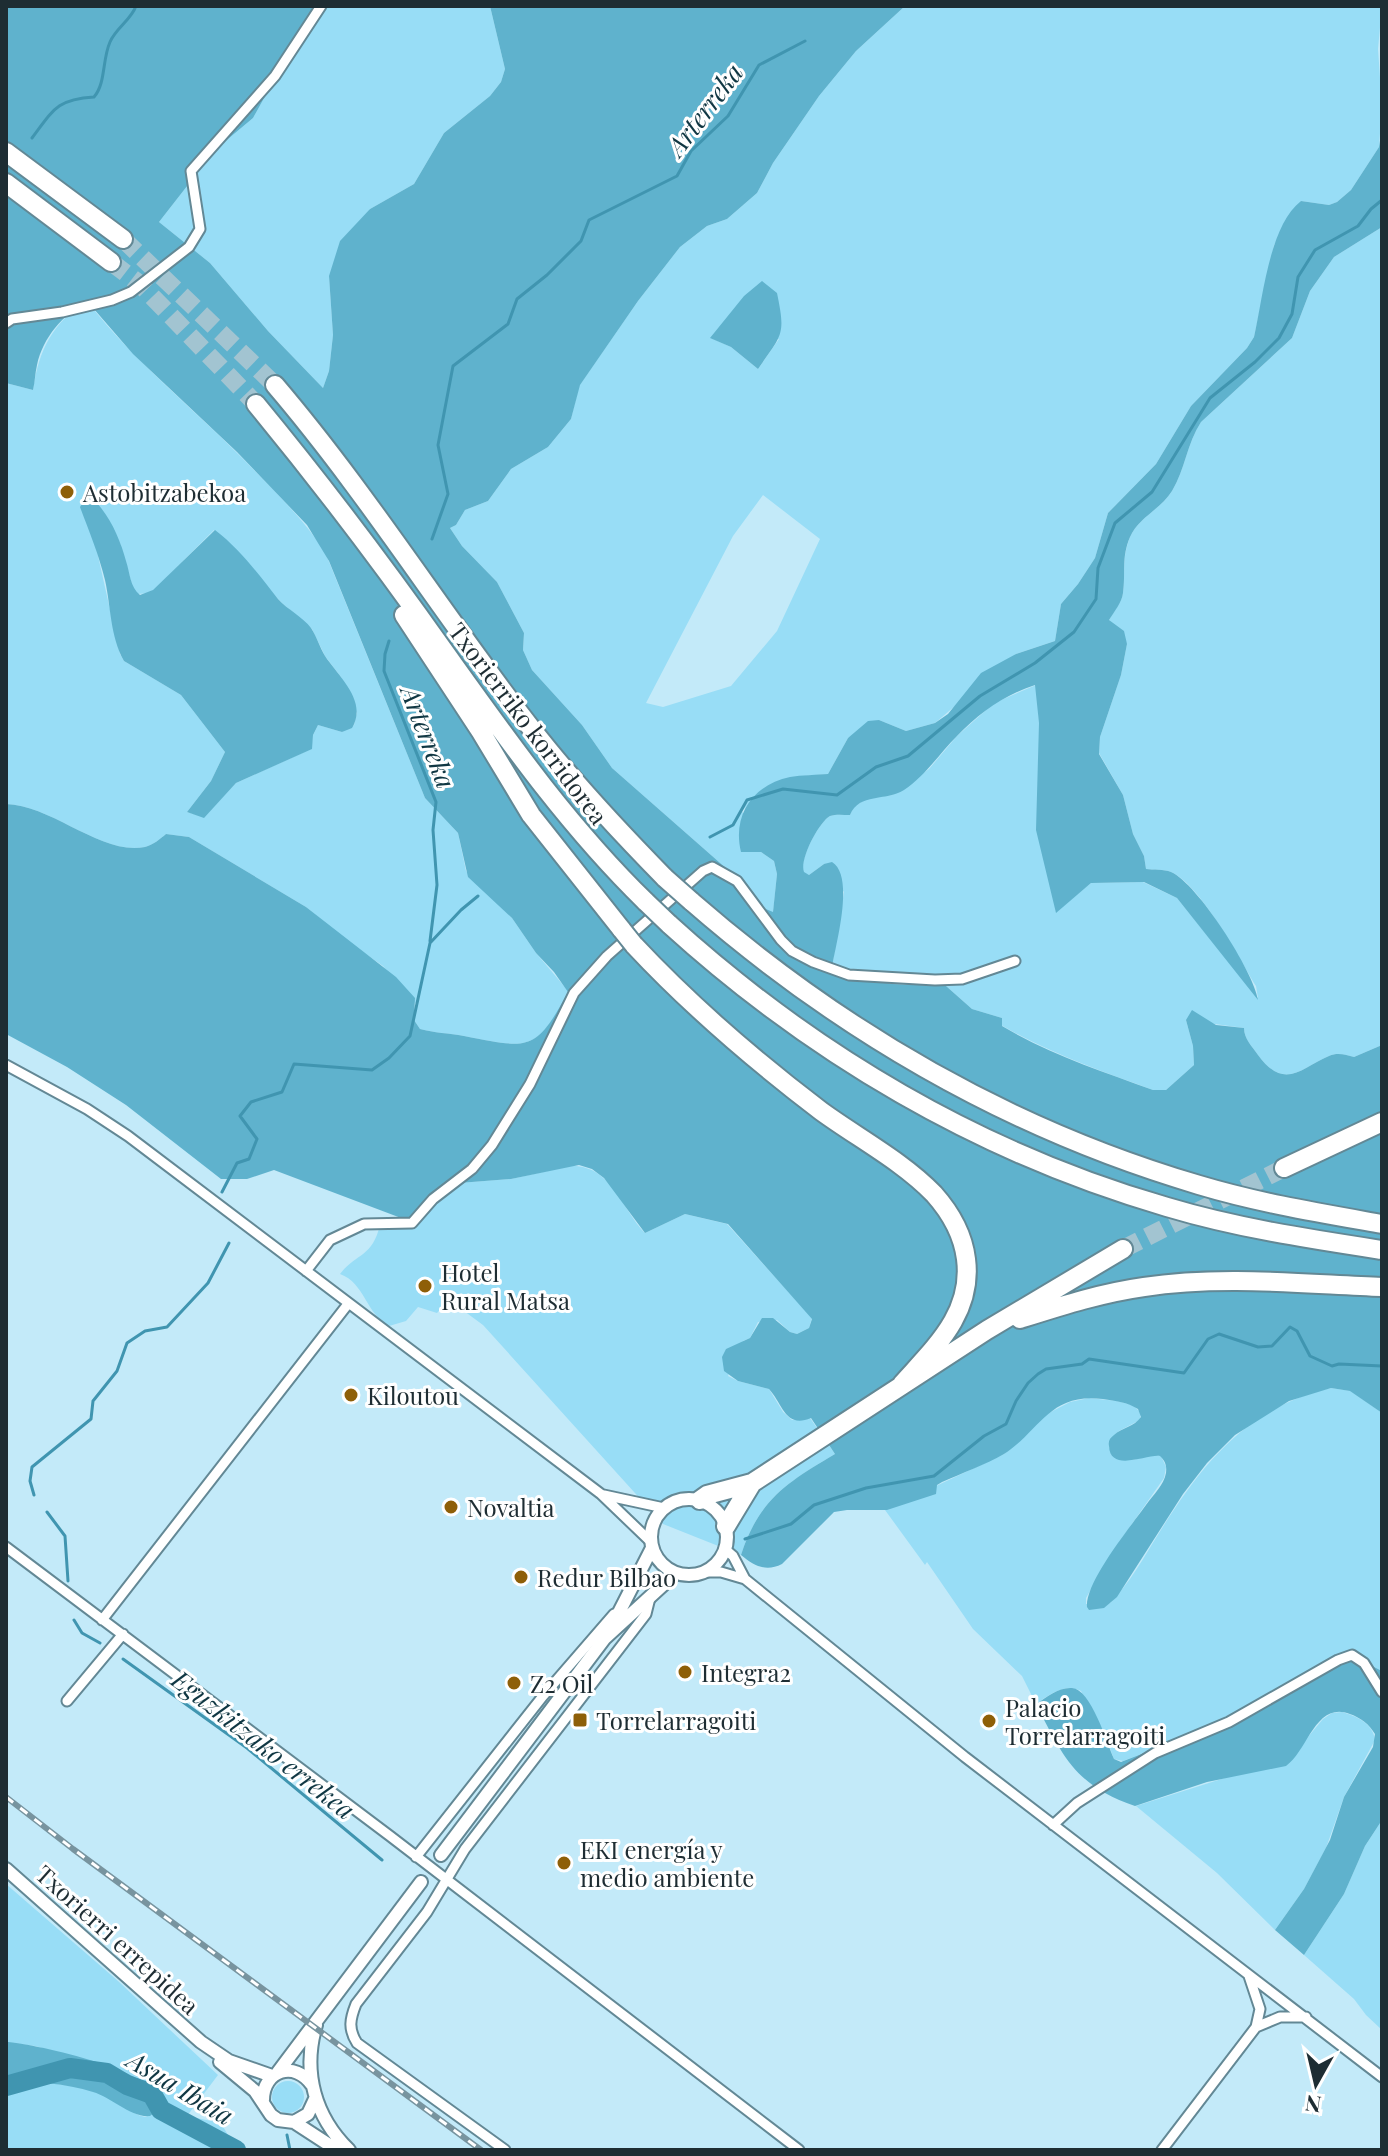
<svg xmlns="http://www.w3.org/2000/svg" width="1388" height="2156" viewBox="0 0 1388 2156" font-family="'Playfair Display',serif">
<rect width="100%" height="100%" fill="#c3eaf9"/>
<!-- green -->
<path fill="#98ddf6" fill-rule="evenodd" d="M315,6H490L505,69L501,82L490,96L444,133L414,184L370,209L329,276L333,335L329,371L323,388L268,331L210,263L159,222L216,149L253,118Z
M905,6H1382L1378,49L1382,106L1379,147L1351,190L1337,202L1329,205L1301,201L1274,245L1254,337L1247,348L1191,406L1156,464L1108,513L1095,558L1078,584L1061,604L1055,641L1016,654L935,723L906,731L879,720L848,738L828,774C781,778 775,777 742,811L761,852L774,861L777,874L773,913L761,907L744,884L612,768L582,725L532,670L523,650L524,633L497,582L462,546L450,528L456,525L465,510L488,501L511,469L548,447L571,419L579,386L638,301L680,247L707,226L727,219L757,193L773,163L819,96L856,51ZM711,338L779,339L758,369L731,347ZM763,495L820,539L777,631L731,686L663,707L646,703L733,536Z
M1382,227V1045L1354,1057C1345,1055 1338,1052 1329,1056C1302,1067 1285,1092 1258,1055C1252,1046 1244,1039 1244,1028L1186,1020L1193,1046L1194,1065L1166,1090H1153C1101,1071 1049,1053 1001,1025L1002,1018L972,1009L946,986L892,984L832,967L844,892L824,864L809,875L803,873C799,860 819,822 830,816C836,814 843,815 850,815L853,807L866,799L892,795L929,769L957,736L994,703L1036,685L1056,912L1091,883L1143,882L1177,898L1258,998L1256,986C1239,958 1200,884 1171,872C1164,869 1153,870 1146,869L1144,856L1133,834L1123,795L1099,753L1100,737L1121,675L1127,644L1109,620C1113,612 1122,602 1123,593C1126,572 1121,560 1130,537C1139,517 1161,509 1172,491C1185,470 1187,443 1201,422L1292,338L1310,291L1334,257Z
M87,301C135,363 198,412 252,468C279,496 304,520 325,552L425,798L458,833L466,871L512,918L536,953L569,992C535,1054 528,1048 464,1036C449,1033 434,1033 420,1029L414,1020L416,1004L383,966L350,943L306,907L189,837L166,834C160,839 153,845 145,847C102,856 52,805 6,804V383L33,390C39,350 52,323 87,301ZM94,500L120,543L133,588L137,594L151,593L214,530L282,603L312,629L325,656L341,677L357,713L354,725L342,732L318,725L313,735L311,749L236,783L204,817L187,812L211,781L225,752L181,695L124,661L120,654L98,556Z
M570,1166C611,1164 621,1208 645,1233L685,1214L727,1224L812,1318L809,1328L797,1334L790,1332L777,1320L758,1322L750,1338L743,1341L728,1376L738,1381L769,1389L783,1412L792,1420L810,1418L835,1454C788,1482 759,1499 741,1555L663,1524L483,1325L464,1311L445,1304L437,1313L418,1307L406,1321L389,1326C366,1314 365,1283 340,1274C356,1253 372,1258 380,1225L412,1219L459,1183L511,1179Z
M1331,1388L1351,1391L1382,1413V1671L1362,1661L1310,1680L1185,1737L1123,1761L1114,1759L1106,1738L1081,1691C1065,1683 1050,1694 1036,1704L1022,1676L973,1629L927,1562L925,1565L885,1510L1004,1454L1047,1414L1070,1402L1089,1398L1117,1401L1133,1405L1141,1413L1140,1420L1119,1431L1110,1440L1109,1448L1133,1460L1151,1455L1161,1456L1166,1467L1164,1478L1113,1551L1086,1598V1604L1110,1603C1130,1583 1144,1557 1159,1533C1202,1464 1247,1407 1331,1388Z
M1342,1712C1356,1716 1373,1723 1375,1740L1344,1797L1326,1848L1304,1889L1275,1930L1217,1873L1136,1806L1231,1776L1308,1737L1323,1719L1332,1713Z
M1382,1820V2030L1366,2015L1354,1999L1304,1955L1344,1894L1365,1846Z
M6,1884L118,1981L218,2075L187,2116L221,2123L232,2142L241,2150H6V2081C38,2082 76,2083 106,2096C119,2102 131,2114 145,2117C156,2115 160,2105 159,2095L109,2067L35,2046L6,2042Z
M272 2097a16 16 0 1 1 32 0a16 16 0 1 1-32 0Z"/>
<!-- forest -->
<path fill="#5fb2cd" d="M6,6H315L253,118L216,149L159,222L210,263L268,331L323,388L329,371L333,335L329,276L340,241L370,209L414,184L444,133L490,96L501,82L505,69L490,6H905L856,51L819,96L773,163L757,193L727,219L707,226L680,247L638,301L580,385L571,419L548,447L511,469L488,501L465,510L456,525L450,528L462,546L497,582L524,633L523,650L532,670L582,725L612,768L744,884L761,907L773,912L777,874L774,861L761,852H741C732,815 753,785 790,777C802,775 815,775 828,774L848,738L868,721L879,720L906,731L935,723L948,714L981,673L1016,654L1055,641L1061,604L1078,584L1095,558L1108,513L1156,464L1191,406L1247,348L1254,337C1263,298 1269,226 1301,201L1329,205L1337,202L1351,190L1379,147L1382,128V227L1334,257L1310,291L1292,338L1201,422C1187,443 1185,470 1172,491C1161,509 1139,517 1130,537C1121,558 1126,572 1123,593C1122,602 1114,612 1109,620L1124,631L1127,644L1121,675L1100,737L1099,754L1123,795L1133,834L1144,856L1146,869C1153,870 1164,869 1171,872C1198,884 1254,972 1258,1000L1177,898L1144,882L1091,883L1056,913L1036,830L1039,723L1035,685C1004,695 979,713 957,736C939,754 926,775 904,790C885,802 860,792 850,815C843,815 836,814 830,816C819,822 799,860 804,872L809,875L824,864L832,862C855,876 836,943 832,967L892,984L946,986L972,1009L1002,1018V1026C1049,1054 1101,1071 1153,1090H1166L1194,1065L1193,1046L1186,1020L1192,1010L1216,1025L1244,1028C1244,1039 1252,1046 1258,1055C1285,1092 1302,1067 1329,1056C1338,1052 1346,1055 1354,1057L1382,1045V1413L1350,1391L1331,1388L1289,1401L1235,1435L1207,1463L1183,1494L1117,1597L1104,1608L1089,1610L1087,1607C1085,1582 1131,1526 1146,1505C1153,1495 1164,1485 1166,1473C1167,1465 1165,1461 1160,1456C1147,1454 1110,1473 1109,1446C1108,1441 1110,1438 1114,1435C1123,1427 1134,1427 1141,1417L1138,1409C1127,1402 1116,1401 1103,1399C1049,1392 1040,1431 1004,1454C985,1465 962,1473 942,1482L937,1485L936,1494L887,1510H847L834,1512L782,1564C766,1572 754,1566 741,1555C759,1499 788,1482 835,1454L811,1418C785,1429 783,1404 769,1389L738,1381L724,1371L722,1357L726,1349L750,1338L762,1318H773L790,1332L797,1334L809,1328L812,1319L728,1224L685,1214L645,1233L604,1178L592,1169L579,1165L511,1179L459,1183L409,1221L274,1170L247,1179H221L126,1105L67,1067L6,1034V804C52,805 102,856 145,847C153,845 160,839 166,834L189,837L306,907L396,977L415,998L414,1020L420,1029C434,1033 449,1033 464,1036C528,1048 535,1054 568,992L554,972L536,953L512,918L468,877L458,833L425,798L329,561L307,525L237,452L133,354L87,301C63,315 43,337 37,365C35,373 35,382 33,390L6,383Z
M762,281L777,293C786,336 782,334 758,369L731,347L710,338L744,296Z
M88,495C107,509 120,538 126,561C130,573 130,587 140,595L153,590L215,530C241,550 258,574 278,599C288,610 303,617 311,628C317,637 320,648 325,656C339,677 368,701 352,728L342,732L318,725L313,735L312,749L236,783L204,818L187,812L211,781L225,752L181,695L124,661C110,636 111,607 105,580C99,555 89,531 80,507Z
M1350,1651L1362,1661L1382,1671V1820L1365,1846L1344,1894L1304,1955L1275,1930L1304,1889L1330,1840L1344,1797L1373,1747L1375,1734C1369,1724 1361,1718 1350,1714C1315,1701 1308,1751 1286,1766L1207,1782L1135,1806C1076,1786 1063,1757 1036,1704C1047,1697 1059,1687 1072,1688C1091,1689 1107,1743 1114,1759L1121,1762L1185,1737L1310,1680Z
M6,2042C28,2042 202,2079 150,2116C131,2118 111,2097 93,2092C66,2083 34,2082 6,2081Z"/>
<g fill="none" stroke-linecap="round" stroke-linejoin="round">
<!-- stream -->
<path stroke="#4095b0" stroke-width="3" d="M32,138C53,110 57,99 94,97C106,83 102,60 110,42C116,28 131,20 136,6
M432,539L448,494L438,445L453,366L508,324L517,299L547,275L581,241L589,220L677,176L691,151L728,116L759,65L805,41
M389,641L385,654L384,671L436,802L433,830L437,885L430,941
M710,837L733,825L747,800L783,789L837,795L876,767L908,756L980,696L1035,663L1074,632L1096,599L1098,568L1115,523L1152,492L1210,398L1255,362L1279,338L1292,314L1298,277L1315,250L1358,226L1371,209L1382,200
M222,1192L237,1163L249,1159L257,1139L240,1116L251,1102L282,1092L294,1064L372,1070L389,1058L410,1036L430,943L461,910L478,896
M34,1495L30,1481L32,1467L91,1419L93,1401L117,1371L127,1343L145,1331L167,1327L208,1283L229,1243
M47,1512L65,1536L68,1581
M745,1539L791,1524L814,1505L866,1488L934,1476L984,1436L1006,1424L1016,1401L1028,1383L1038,1374L1046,1369L1082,1364L1089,1359L1184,1373L1208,1339L1219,1334L1258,1347L1272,1346L1290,1327L1297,1331L1310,1356L1332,1366L1339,1364L1382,1366
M74,1620L82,1633L100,1643
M123,1659L247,1748L382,1860
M287,2135L290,2150"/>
<!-- river -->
<path stroke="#4095b0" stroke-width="20" d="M6,2086L70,2068L107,2073L127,2085L152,2094L161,2110L236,2150"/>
<!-- motorway-tunnel -->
<path stroke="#a2c4d1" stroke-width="18" stroke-dasharray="18 9" stroke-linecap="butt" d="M123,239L275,385
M111,262L141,285L256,404
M1123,1249L1284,1168"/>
<!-- minor casing -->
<g stroke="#638895" stroke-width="13">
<path id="minor" d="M6,323L12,319L62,312L112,300L131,292L189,247L200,229L191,171L275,76L321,6
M6,1065L87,1109L128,1136L601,1494L651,1542
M306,1271L330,1240L364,1224L412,1223L433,1199L472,1169L492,1145L530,1084L574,993L607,956L703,871L712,867L737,881L781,940L792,951L813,962L849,975L935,980L962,979L1015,961
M604,1495L664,1508
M6,1547L390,1836L799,2150
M726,1550L733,1556L745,1579L965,1757L1382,2077
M707,1572H721L745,1579
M102,1620L348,1304
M67,1701L123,1634
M1053,1825L1077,1803L1155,1753L1229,1722L1338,1660L1352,1655L1364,1663L1382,1692
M416,1857L543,1696L614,1614
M1256,2027L1280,2017H1306
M505,2150L357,2043C348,2029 350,2019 356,2004L427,1912L465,1849L646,1614L650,1598
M1162,2150L1256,2027L1260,2009L1249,1976"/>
</g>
<!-- tertiary casing -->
<g stroke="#638895" stroke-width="16">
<path id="tertiary" d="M651 1537a38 38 0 1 1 76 0a38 38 0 1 1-76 0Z
M611,1628L652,1548
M441,1855L605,1638L676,1573
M6,1869L201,2042L229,2061L272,2076
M316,2025C302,2072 315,2117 349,2150
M220,2062L255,2091L271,2115L278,2120L294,2122L337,2150
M278,2072L421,1882
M263,2100C263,2070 295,2060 312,2085
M294,2122L308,2114L315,2099"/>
</g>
<!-- motorway casing -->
<g stroke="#638895" stroke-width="22">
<path id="motorway" d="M6,152L123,239
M6,183L111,262
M275,385C368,494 443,615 531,728C572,781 618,830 665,878
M256,404C322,484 384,566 444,651C507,739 568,826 646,902
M404,615L481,732L531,815L622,930
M691,901C839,1030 1009,1129 1199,1185C1259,1203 1320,1213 1382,1224
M669,924C812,1054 980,1153 1167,1207C1237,1228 1310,1239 1382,1250
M634,945C691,1006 754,1060 821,1111C858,1138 902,1161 934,1194C950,1212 963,1235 966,1259C973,1313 935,1347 902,1384
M1284,1168L1382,1122
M1020,1319C1061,1306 1101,1293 1144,1287C1221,1275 1304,1284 1382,1287
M700,1500L707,1495L752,1483L987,1330L1123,1249
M726,1526L752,1483"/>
</g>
<!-- minor -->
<use href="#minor" stroke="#fff" stroke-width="9"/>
<!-- tertiary -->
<use href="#tertiary" stroke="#fff" stroke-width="12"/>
<!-- motorway -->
<use href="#motorway" stroke="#fff" stroke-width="18"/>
<!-- rail casing -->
<g stroke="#78949f" stroke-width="6">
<path id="rail" d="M6,1797L73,1849L481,2150"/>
</g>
<!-- rail -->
<use href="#rail" stroke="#fff" stroke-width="3" stroke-dasharray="9" stroke-linecap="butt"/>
<!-- motorway-bridge casing -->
<g stroke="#638895" stroke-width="22" stroke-linecap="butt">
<path id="motorway-bridge" d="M665,878L691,901
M646,902L669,924
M622,930L634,945"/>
</g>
<!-- motorway-bridge -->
<use href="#motorway-bridge" stroke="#fff" stroke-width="18"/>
</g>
<!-- markers -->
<g fill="#8e5f08" stroke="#fff" stroke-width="3">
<circle cx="67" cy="492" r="8"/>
<circle cx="425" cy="1286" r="8"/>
<circle cx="351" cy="1395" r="8"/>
<circle cx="451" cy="1507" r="8"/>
<circle cx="521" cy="1577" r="8"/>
<circle cx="685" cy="1672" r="8"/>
<circle cx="514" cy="1683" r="8"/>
<rect x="572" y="1712" width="16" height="16" rx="4"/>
<circle cx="989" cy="1721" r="8"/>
<circle cx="564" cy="1863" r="8"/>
</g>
<g text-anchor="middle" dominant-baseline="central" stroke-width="6" stroke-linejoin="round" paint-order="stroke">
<!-- poi labels -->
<g font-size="24" fill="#1e2d33" stroke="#fff" text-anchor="start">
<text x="83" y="492">Astobitzabekoa</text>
<text x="441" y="1272">Hotel<tspan x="441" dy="28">Rural Matsa</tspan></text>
<text x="367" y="1395">Kiloutou</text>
<text x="467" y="1507">Novaltia</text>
<text x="537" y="1577">Redur Bilbao</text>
<text x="701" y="1672">Integra2</text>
<text x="530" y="1683">Z2 Oil</text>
<text x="1005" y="1707">Palacio<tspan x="1005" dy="28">Torrelarragoiti</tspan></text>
<text x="596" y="1720">Torrelarragoiti</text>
<text x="580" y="1849">EKI energía y<tspan x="580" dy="28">medio ambiente</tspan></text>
</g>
<!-- street labels -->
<g font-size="24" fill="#1e2d33" stroke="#fff">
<text transform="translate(529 723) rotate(53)">Txorierriko korridorea</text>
<text transform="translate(118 1939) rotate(42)">Txorierri errepidea</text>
</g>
<!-- water labels -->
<g font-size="26" font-style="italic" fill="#103743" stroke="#fff">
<text transform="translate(704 109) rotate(-53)">Arterreka</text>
<text transform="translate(429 737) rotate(69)">Arterreka</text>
<text transform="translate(264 1744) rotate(38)">Eguzkitzako errekea</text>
<text transform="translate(181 2087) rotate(31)">Asua Ibaia</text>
</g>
</g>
<!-- border -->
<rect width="1388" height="2156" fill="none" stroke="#1e2d33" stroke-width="16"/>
<!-- north arrow -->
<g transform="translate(1316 2084) rotate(188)" stroke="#ffffff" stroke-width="6" paint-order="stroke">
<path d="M0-6L14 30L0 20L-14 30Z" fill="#1e2d33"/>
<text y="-12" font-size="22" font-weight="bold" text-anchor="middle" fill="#1e2d33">N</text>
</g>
</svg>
